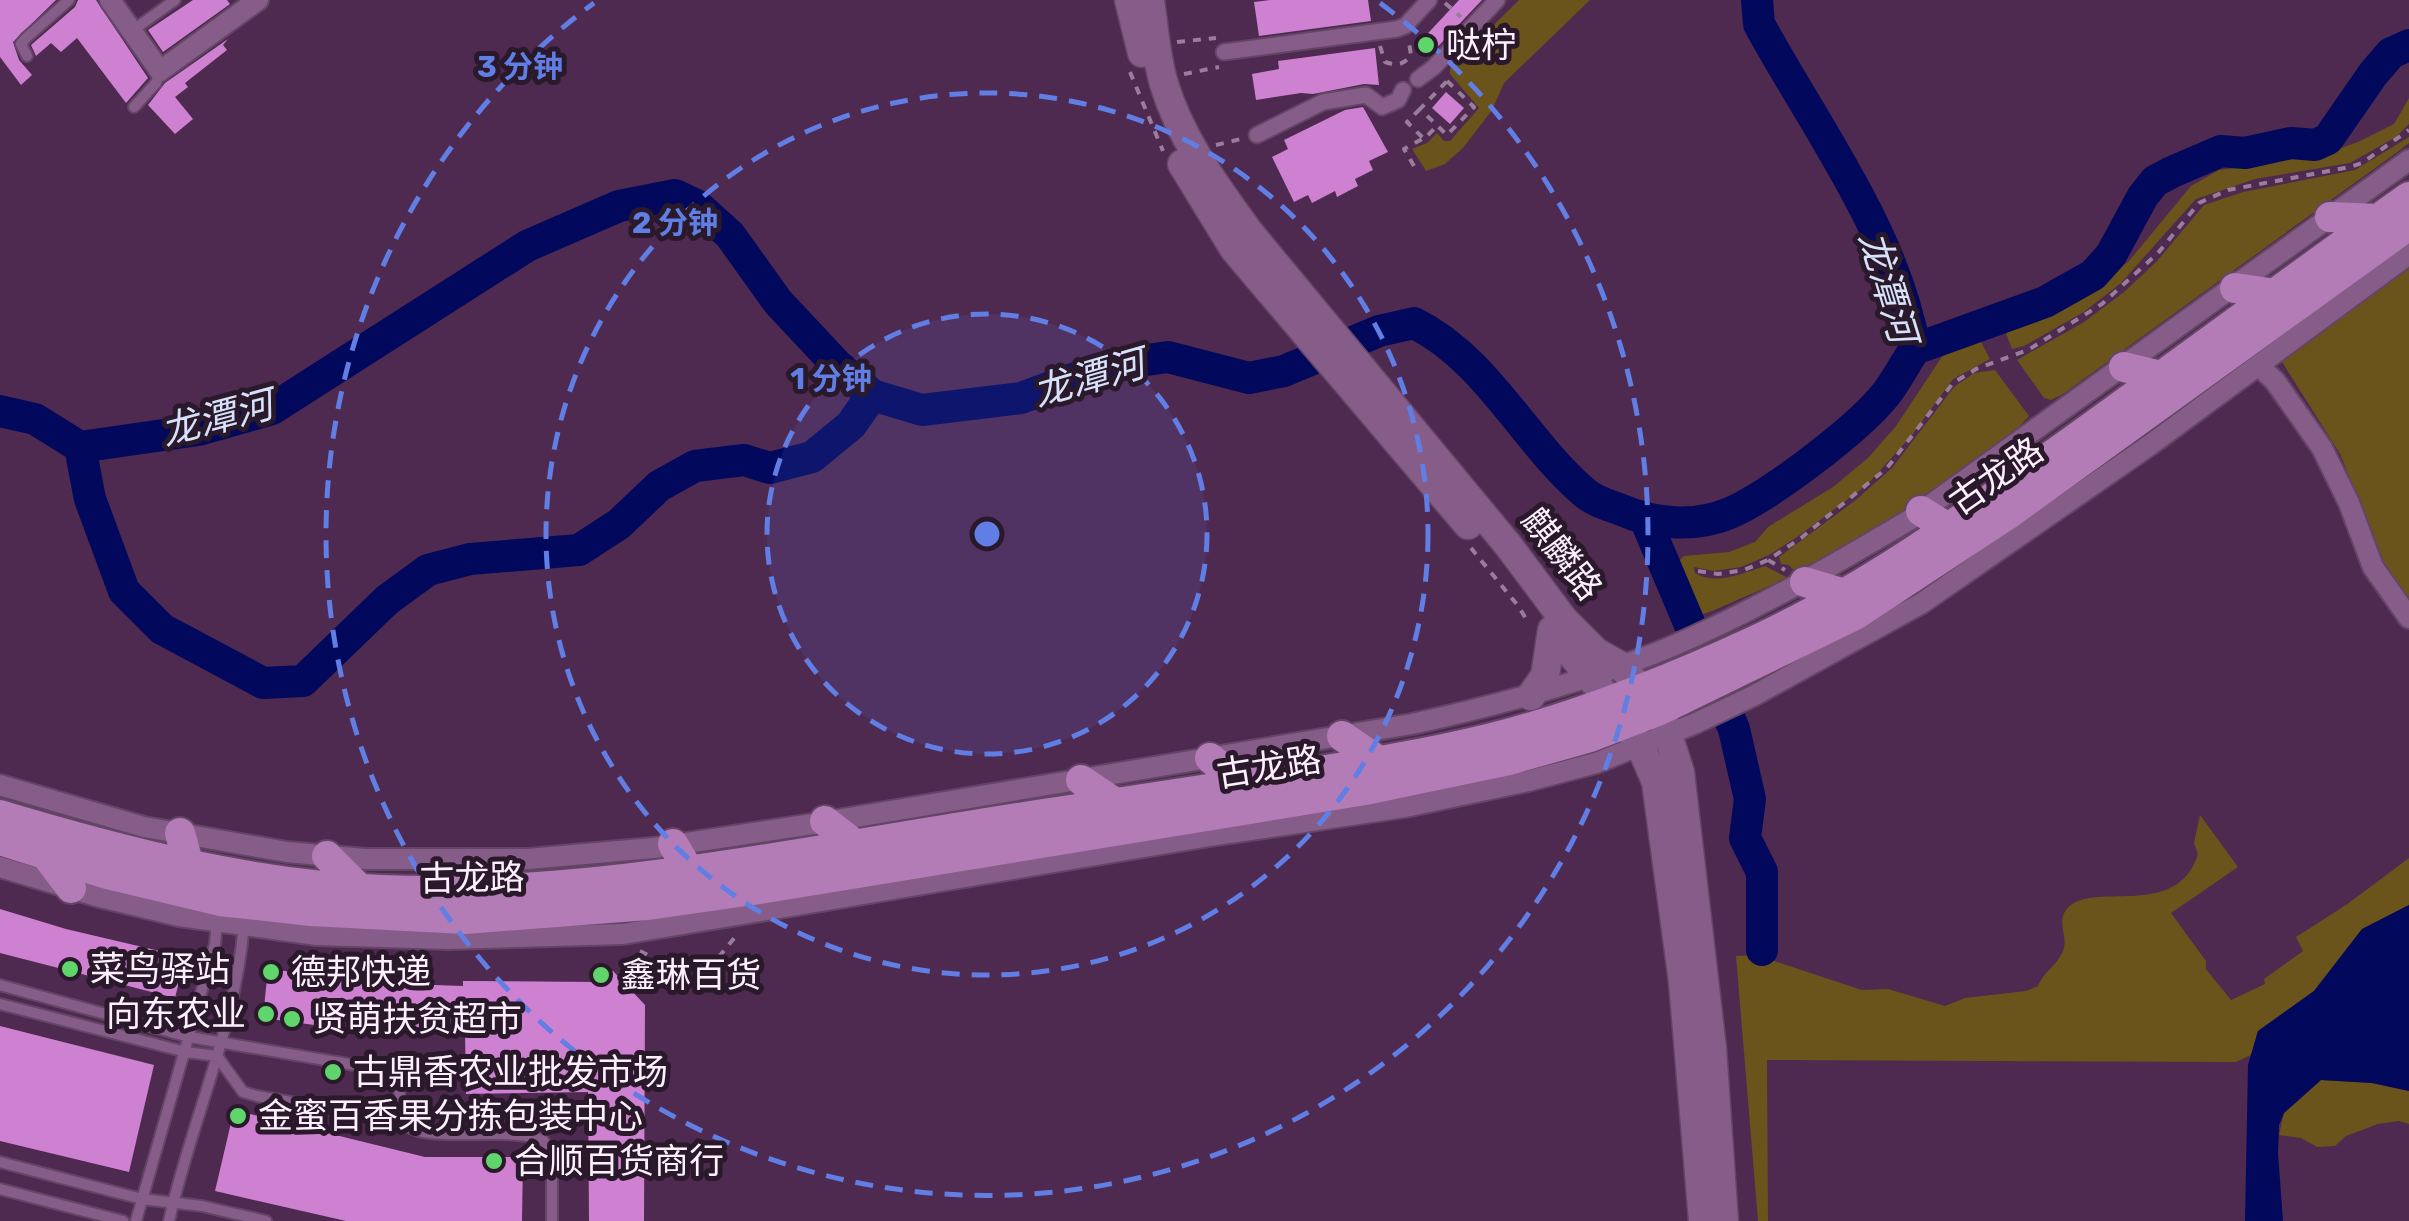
<svg xmlns="http://www.w3.org/2000/svg" width="2409" height="1221" viewBox="0 0 2409 1221" font-family="Rubik,'Noto Sans SC',sans-serif">
<rect width="100%" height="100%" fill="#4e2950"/>
<!-- green -->
<path fill="#6b531c" d="M1519,0H1590L1504,83L1492,110L1463,148L1445,164L1426,171L1412,149L1427,143L1437,133L1444,141H1450L1479,108L1450,74V68Z
M2409,98V124L2396,137L2350,163L2255,179L2196,199L2121,283L2084,312L2024,346L2012,349L2004,328L2013,320L2043,315L2080,298L2129,261L2191,186L2219,170L2261,165L2298,154L2319,156L2358,142L2394,124Z
M2409,137V143L2396,153L2063,394L2051,400L2044,398L2017,360L2084,322L2124,292L2157,261L2204,205L2243,192L2355,170Z
M2409,267V597L2389,576L2340,454L2282,362Z
M1973,335L1979,338L1990,359L1953,379L1912,435L1867,485L1797,537L1769,555L1741,567L1714,571L1694,567L1695,573C1716,586 1743,573 1765,566L1788,578L1712,611L1703,614L1697,611L1676,564L1684,556L1729,552L1755,542L1768,527L1833,487L1868,458L1896,426L1949,346Z
M1995,370L2029,416L2014,432C1949,482 1871,540 1796,573L1789,565L1781,564L1779,557L1857,499L1892,468L1954,387L1974,373Z
M2200,815L2238,867L2171,913L2206,961V969L2231,1000L2265,984L2264,979L2303,951L2296,937L2346,905L2409,858V905L2362,929L2314,991L2258,1031L2251,1055L2236,1062L1767,1060L1768,1221H1758L1736,956L1756,955L1862,990L1888,989L1945,1006L1965,998L2026,991L2038,986C2044,971 2060,963 2064,948C2067,935 2057,922 2066,910C2090,878 2176,923 2198,854L2194,843Z
M2321,1080L2372,1083L2409,1091V1124L2399,1121L2378,1124L2346,1136L2335,1146L2317,1147L2301,1138L2279,1135L2284,1113Z"/>
<!-- water -->
<path fill="#02085c" d="M2409,905V1091L2372,1083L2321,1080L2284,1113L2279,1125L2278,1153L2283,1221H2245L2248,1065L2258,1031L2314,991L2362,929Z"/>
<g fill="none" stroke-linecap="round" stroke-linejoin="round">
<!-- river -->
<path stroke="#02085c" stroke-width="32" d="M1915,349L2045,302L2093,275L2111,255L2143,196L2155,181L2172,172L2221,151L2245,153L2291,143L2315,145L2328,139L2373,74L2391,53L2409,45
M0,411L35,419L80,447L198,430L272,409L527,246L619,206L675,195L698,206L730,235L778,302L837,365L872,395L922,410L1021,398L1111,365L1168,357L1249,378L1284,371L1379,331L1414,323C1487,359 1524,441 1585,493C1594,501 1608,505 1619,509C1653,524 1695,528 1730,513C1771,495 1858,429 1886,394C1897,380 1905,363 1915,349C1895,232 1815,127 1759,24L1757,0
M80,447L90,499L124,591L162,629L263,683L303,681L387,600L428,570L470,559L579,550L619,524L659,486L695,466L744,460L770,468L812,457L851,425L872,395
M1646,521L1734,729L1750,799L1745,838L1762,872V950"/>
</g>
<!-- building -->
<path fill="#ce80d1" d="M0,0H56L13,42L19,60L32,75L21,85L0,57Z
M78,0H96L148,78L126,103L77,38L61,52L51,43L36,56L31,45L75,7Z
M193,0H227L230,4L163,52L148,30Z
M1270,0H1368L1371,21L1259,36L1254,2Z
M1459,0H1482L1428,57L1417,45Z
M228,39L223,45L227,50L185,83L188,87L175,97L193,119L175,134L148,105L165,83Z
M1375,48L1379,85L1364,84L1313,94L1301,93L1256,100L1252,74L1279,69L1278,61Z
M1446,92L1464,108L1450,124L1432,108Z
M1363,107L1388,152L1369,161L1373,170L1355,179L1358,186L1337,197L1335,191L1312,203L1308,195L1294,202L1272,157L1288,149L1284,140L1345,110Z
M0,909L66,929L185,957L175,998L0,953Z
M268,968L348,982L463,986V981L596,982V973L613,971L645,1005L644,1221H589L588,1092L466,1094L465,1031L351,1030L263,1018Z
M0,1026L154,1065L129,1172L0,1141Z
M234,1110L425,1157H523L522,1221H346L215,1191Z"/>
<g fill="none" stroke-linecap="round" stroke-linejoin="round">
<!-- service casing -->
<g stroke="#634565" stroke-width="14">
<path id="service" d="M132,31L175,0
M27,56L21,44L26,38L69,0
M134,107L156,83L160,71
M0,985L189,1037L384,1070L397,1076C402,1092 398,1106 402,1122
M0,1004L186,1052L217,1056L243,1092L257,1096L402,1122C424,1146 503,1125 543,1140L552,1156V1221
M0,1162L142,1199L202,1206L266,1221
M0,1189L123,1221
M136,1221L215,944L217,922
M169,1221C191,1121 237,1025 244,922"/>
</g>
<!-- pedestrian casing -->
<g stroke="#634565" stroke-width="19">
<path id="pedestrian" d="M1224,52L1397,29L1405,26L1429,0
M1418,79L1434,67L1497,0
M1257,135L1323,102L1366,95L1382,107L1398,100L1403,90"/>
</g>
<!-- minor casing -->
<g stroke="#634565" stroke-width="24">
<path id="minor" d="M110,0L160,71L258,0
M2258,365L2275,381L2322,448L2349,503L2373,567L2409,618
M0,785L144,827L287,852L364,859H528L653,848L813,824L1412,724C1499,705 1585,682 1668,648C1753,612 1832,566 1911,519L2409,160
M0,867L96,896L179,916L317,935L448,939L623,934L1210,836L1405,807L1528,781L1596,763L1696,723L1753,696L1922,603L2150,445L2409,254"/>
</g>
<!-- secondary casing -->
<g stroke="#634565" stroke-width="31">
<path id="secondary" d="M1129,0L1142,53
M1150,0C1154,28 1156,57 1164,84C1181,140 1216,186 1249,232L1508,545L1564,620L1596,652L1621,666L1660,710L1680,772L1712,1048L1724,1221
M1182,164L1234,249L1468,525
M1554,633L1609,700L1641,747L1656,782L1683,982L1703,1221
M1531,696L1545,676L1552,630"/>
</g>
<!-- primary casing -->
<g stroke="#634565" stroke-width="34">
<path id="primary" d="M2330,217L2378,219
M2235,288L2276,294
M2124,367L2161,376
M1921,511L1948,528
M1805,582L1845,594
M1342,736L1380,762
M1210,758L1242,784
M1081,780L1115,803
M0,815C124,852 251,885 381,890C580,898 778,856 974,825C1085,807 1197,792 1308,773C1375,762 1445,751 1511,733C1594,710 1676,677 1754,641C1860,592 1957,523 2051,456C2171,370 2289,282 2409,197
M825,821L856,845
M180,833L189,866
M0,840L107,874L220,901L311,911L465,919L648,905L753,890L1365,790L1509,760L1590,737L1660,710L1855,615L2007,515L2409,225
M673,844L689,871
M46,855L71,888
M327,856L360,889"/>
</g>
<!-- path -->
<path stroke="#997e9b" stroke-width="4" stroke-dasharray="8 8" stroke-linecap="butt" d="M1445,3L1461,17
M1177,42L1216,38
M1380,46L1385,62C1397,66 1404,65 1411,55L1409,43
M1130,72L1163,151
M1184,74L1219,67
M1447,81L1474,107L1447,135L1420,109Z
M1420,109L1407,122L1424,139L1437,126
M1216,145L1241,139
M1414,166L1404,149L1422,139
M1471,548L1519,607L1529,624
M1768,560L1785,570
M1698,571L1718,574L1744,570L1768,560L1801,538L1887,468L1953,383L1976,369L2028,350L2102,304L2158,253L2199,203L2228,190L2350,167L2362,163L2409,130
M640,951C659,960 667,972 673,991
M707,986L713,964L736,936"/>
<!-- service -->
<use href="#service" stroke="#865d88" stroke-width="10"/>
<!-- pedestrian -->
<use href="#pedestrian" stroke="#865d88" stroke-width="15"/>
<!-- minor -->
<use href="#minor" stroke="#865d88" stroke-width="20"/>
<!-- secondary -->
<use href="#secondary" stroke="#865d88" stroke-width="28"/>
<!-- primary -->
<use href="#primary" stroke="#b47cb6" stroke-width="30"/>
</g>
<!-- distance rings -->
<circle cx="987" cy="534" r="220" fill="#607ee3" fill-opacity=".12"/>
<g fill="none" stroke="#607ee3" stroke-width="5" stroke-dasharray="18 12">
<circle cx="987" cy="534" r="220"/>
<circle cx="987" cy="534" r="441"/>
<path d="M1380 3A661 661 0 1 1 594 3"/>
</g>
<!-- markers -->
<g fill="#5fd56b" stroke="#2a192b" stroke-width="4">
<circle cx="1426" cy="45" r="10"/>
<circle cx="70" cy="969" r="10"/>
<circle cx="271" cy="972" r="10"/>
<circle cx="601" cy="975" r="10"/>
<circle cx="266" cy="1014" r="10"/>
<circle cx="292" cy="1019" r="10"/>
<circle cx="333" cy="1072" r="10"/>
<circle cx="238" cy="1116" r="10"/>
<circle cx="494" cy="1161" r="10"/>
</g>
<g text-anchor="middle" dominant-baseline="central" stroke-width="10" stroke-linejoin="round" paint-order="stroke">
<!-- poi labels -->
<g font-size="35" fill="#fdeffd" stroke="#2a192b" text-anchor="start">
<text x="1446" y="45">哒柠</text>
<text x="90" y="969">菜鸟驿站</text>
<text x="291" y="972">德邦快递</text>
<text x="621" y="975">鑫琳百货</text>
<text x="246" y="1014" text-anchor="end">向东农业</text>
<text x="312" y="1019">贤萌扶贫超市</text>
<text x="353" y="1072">古鼎香农业批发市场</text>
<text x="258" y="1116">金蜜百香果分拣包装中心</text>
<text x="514" y="1161">合顺百货商行</text>
</g>
<!-- street labels -->
<g font-size="35" fill="#fdeffd" stroke="#2a192b">
<text transform="translate(1996 476) rotate(-35)">古龙路</text>
<text transform="translate(1562 554) rotate(52)">麒麟路</text>
<text transform="translate(1269 767) rotate(-9)">古龙路</text>
<text transform="translate(472 878) rotate(-1)">古龙路</text>
</g>
<!-- water labels -->
<g font-size="38" font-style="italic" fill="#d7e2fa" stroke="#2a192b">
<text transform="translate(1888 287) rotate(73)">龙潭河</text>
<text transform="translate(1089 378) rotate(-16)">龙潭河</text>
<text transform="translate(217 418) rotate(-15)">龙潭河</text>
</g>
</g>
<circle cx="987" cy="534" r="15" fill="#607ee3" stroke="#2a192b" stroke-width="5"/>
<g font-size="30" text-anchor="middle" font-weight="bold" fill="#607ee3" stroke="#2a192b" stroke-width="10" stroke-linejoin="round" paint-order="stroke">
<text x="520" y="77">3 分钟</text>
<text x="675" y="233">2 分钟</text>
<text x="831" y="389">1 分钟</text>
</g>
</svg>
